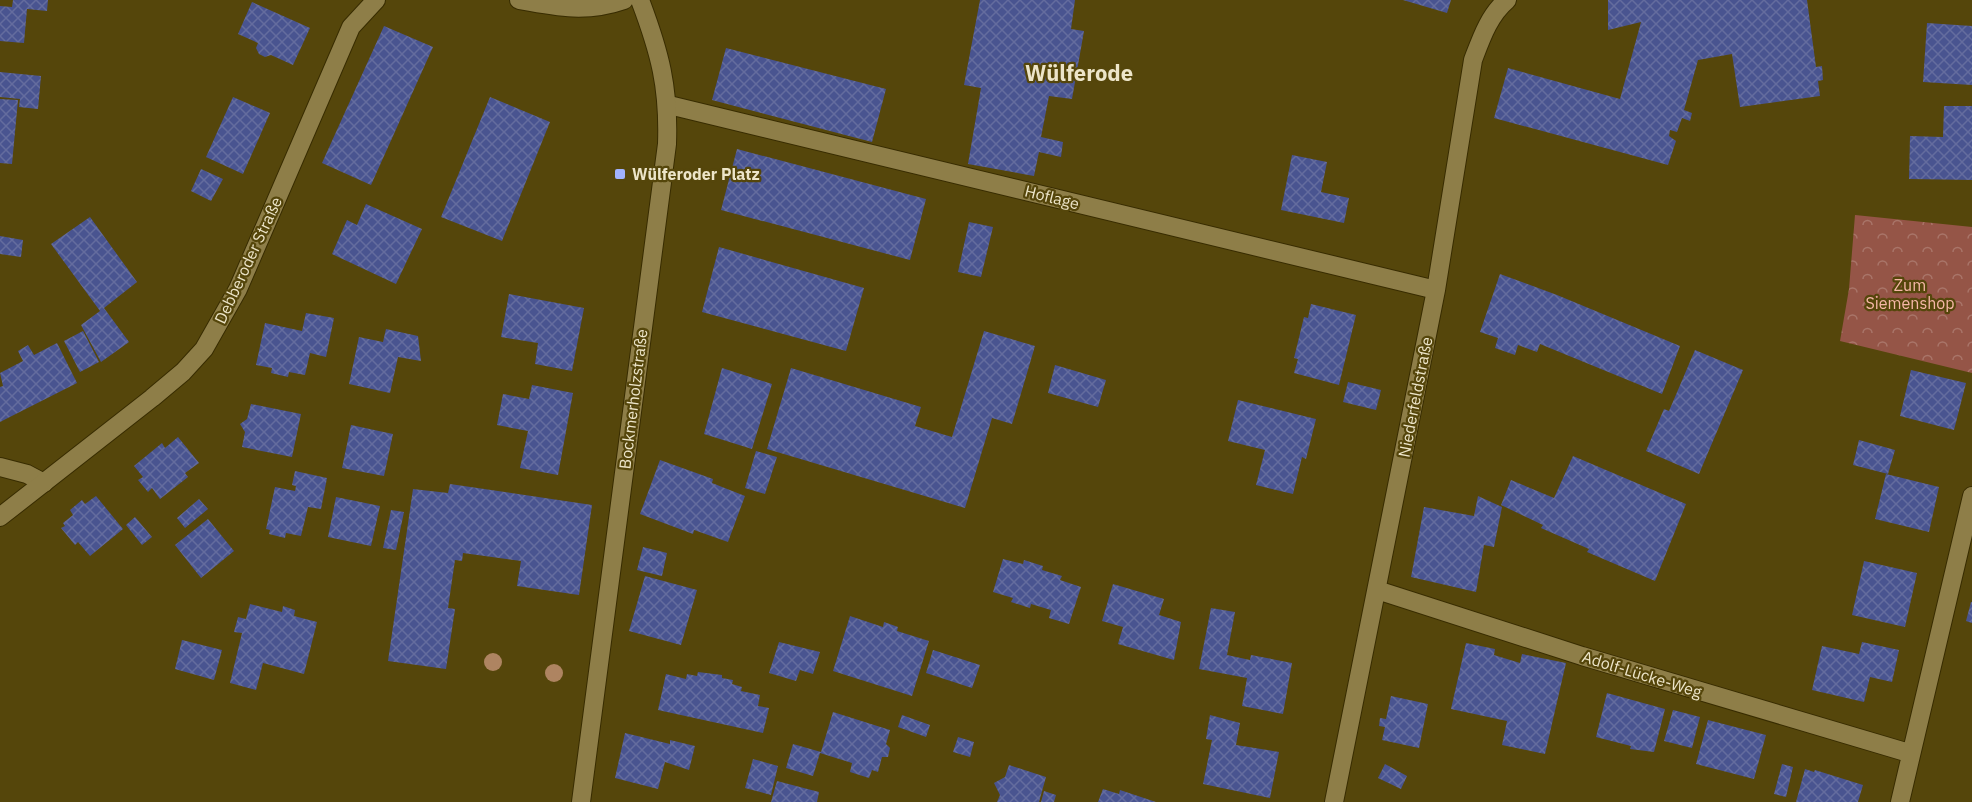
<svg xmlns="http://www.w3.org/2000/svg" width="1972" height="802" viewBox="0 0 1972 802" font-family="'IBM Plex Sans',sans-serif">
<defs>
<pattern id="park-crowns" width="20" height="18" patternUnits="userSpaceOnUse" patternTransform="scale(1.5)"><rect width="20" height="18" fill="#955547"/><path d="M2 6a3 3 0 1 1 6 0M12 15a3 3 0 1 1 6 0" fill="none" stroke="#a97569"/></pattern>
<pattern id="building-cross-hatch" width="8" height="8" patternUnits="userSpaceOnUse" patternTransform="scale(1.5)"><rect width="8" height="8" fill="#495490"/><path d="M0 0l8 8M0 8l8-8" fill="none" stroke="#646c9e"/></pattern>
</defs>
<rect width="100%" height="100%" fill="#55460b"/>
<!-- park -->
<path fill="url(#park-crowns)" d="M1855,215L1972,227V373L1840,341L1849,289Z"/>
<!-- building -->
<path fill="url(#building-cross-hatch)" d="M13,0H48L47,11L27,9L24,43L0,41V6L12,7Z
M980,0H1075L1071,29L1084,31L1072,99L1049,96L1041,137L1063,142L1061,157L1039,152L1034,176L968,164L981,88L964,85Z
M1403,0H1451L1447,13Z
M1608,0H1807L1816,67L1822,66L1823,80L1818,81L1820,96L1740,107L1732,54L1698,60L1684,110L1692,113L1690,121L1682,118L1677,132L1670,130L1669,136L1676,141L1668,165L1494,118L1508,68L1620,99L1641,22L1608,30Z
M252,2L310,28L293,65L271,55L265,57L259,54L256,48L258,43L238,34Z
M1927,23L1972,26V85L1923,82Z
M384,26L433,47L371,185L322,163Z
M726,48L886,89L872,142L712,100Z
M0,72L41,76L38,109L19,107L20,99L0,97Z
M233,97L270,113L243,174L206,157Z
M490,97L550,122L502,241L441,217Z
M0,99L18,100L12,164L0,163Z
M1944,106H1972V180L1909,179L1910,136L1943,137Z
M737,149L926,199L910,260L721,210Z
M1292,155L1327,162L1321,192L1349,198L1344,223L1281,210Z
M201,169L223,179L211,201L191,191Z
M366,204L422,229L396,284L332,254L347,220L357,225Z
M90,217L137,282L104,308L129,342L101,362L81,325L100,311L51,244Z
M969,222L993,227L981,277L958,272Z
M0,236L23,240L21,257L0,254Z
M719,247L864,288L846,351L702,312Z
M1500,274L1557,295L1680,346L1662,394L1540,344L1537,352L1518,345L1515,355L1495,348L1498,338L1480,332Z
M509,294L584,308L572,371L535,364L538,343L501,337Z
M1311,304L1356,315L1339,385L1294,373L1298,359L1294,358L1304,317L1308,318Z
M306,313L334,318L326,357L310,353L305,375L289,372L288,377L271,373L272,368L256,365L265,323L302,331Z
M386,329L418,336L421,361L398,357L390,393L349,384L359,337L383,342Z
M83,331L99,362L80,372L64,341Z
M984,331L1035,346L1012,424L992,418L965,508L767,449L791,368L921,407L915,426L952,437Z
M57,343L77,383L0,422V387L3,386L0,373L23,361L18,351L28,345L34,355Z
M1695,350L1743,370L1699,474L1646,451L1664,409L1669,411Z
M1055,365L1106,380L1098,407L1048,393Z
M722,368L772,384L752,449L704,434Z
M1911,370L1966,383L1954,430L1900,416Z
M1348,382L1381,390L1376,410L1343,402Z
M532,385L573,393L558,475L520,468L528,431L497,425L503,394L529,399Z
M1238,400L1316,419L1306,459L1302,457L1293,494L1256,485L1265,450L1228,441Z
M251,404L301,414L292,457L242,447L245,432L240,424L247,419Z
M351,425L393,434L384,476L342,468Z
M178,437L199,463L185,473L188,477L160,499L152,488L148,492L138,480L143,477L134,466L162,443L165,448Z
M1859,440L1895,450L1888,474L1853,465Z
M756,451L777,457L765,494L745,488Z
M1573,456L1686,504L1655,581L1587,552L1589,549L1541,528L1543,525L1501,505L1511,480L1554,498Z
M660,460L713,479L712,483L745,496L728,542L694,530L693,534L640,514Z
M295,471L327,478L321,509L308,507L301,536L286,533L285,538L269,534L270,530L266,529L275,487L295,491L296,486L292,485Z
M1886,474L1939,487L1929,532L1875,519Z
M450,484L592,505L579,595L517,586L521,561L463,553L462,561L455,560L448,608L455,609L446,669L388,661L413,489L448,493Z
M96,496L123,529L90,556L78,542L75,545L61,528L65,526L63,523L73,515L70,510L82,500L85,504Z
M1478,496L1502,507L1494,547L1484,545L1476,592L1411,577L1424,507L1474,516Z
M336,497L380,506L371,546L328,537Z
M199,499L208,509L185,528L177,518Z
M391,510L404,512L396,550L383,548Z
M135,517L152,537L142,545L126,525Z
M208,519L234,551L201,578L175,545Z
M643,547L667,553L662,576L637,570Z
M1003,559L1023,564L1024,560L1043,566L1042,570L1062,576L1060,580L1081,587L1069,624L1049,618L1051,610L1031,604L1030,608L1011,602L1013,598L993,592Z
M1864,561L1917,573L1905,627L1852,615Z
M645,576L697,590L681,645L629,631Z
M1113,584L1164,599L1159,615L1181,622L1174,660L1118,644L1123,627L1102,621Z
M1971,602H1972V623L1966,621Z
M250,604L282,612L283,606L295,610L294,616L317,622L304,674L263,663L256,690L230,683L242,633L234,632L238,617L246,619Z
M1211,608L1235,612L1227,655L1250,660L1251,655L1292,663L1283,714L1242,706L1247,678L1199,669Z
M850,616L883,627L884,622L898,627L897,631L929,641L912,696L833,671Z
M182,640L222,650L214,680L175,669Z
M779,642L820,652L813,674L800,670L796,681L769,673Z
M1862,642L1899,650L1892,682L1870,677L1864,702L1812,690L1822,646L1859,654Z
M1466,643L1495,649L1494,655L1520,663L1522,654L1566,663L1545,754L1502,745L1507,721L1451,709Z
M933,650L980,665L972,688L926,673Z
M698,672L722,675V678L733,680L732,684L742,687L741,691L760,695L758,706L769,708L763,733L658,710L666,674L686,679L687,674L697,676Z
M1607,693L1665,709L1654,752L1630,749L1631,746L1596,737Z
M1391,696L1428,704L1419,748L1382,740L1385,727L1379,726L1380,718L1386,719Z
M1673,710L1700,717L1692,748L1664,741Z
M833,712L890,730L886,744L890,748L888,757H882L878,772L872,770L869,778L850,772L852,763L820,753L813,776L786,768L793,744L821,752Z
M902,715L930,725L926,737L898,727Z
M1210,715L1240,723L1236,745L1279,752L1270,798L1203,784L1212,740L1206,739Z
M1708,720L1766,735L1754,779L1696,764Z
M625,733L670,744V740L695,746L689,770L665,762L658,789L615,778Z
M958,737L974,742L970,757L953,752Z
M753,759L778,766L771,795L745,788Z
M1385,764L1407,776L1401,789L1378,778Z
M1782,764L1793,767L1786,797L1774,794Z
M1009,765L1046,777L1039,802H997L1000,795L994,783L1005,777Z
M1805,769L1814,772L1815,770L1863,785L1858,802H1796Z
M777,781L819,792L817,802H771Z
M1103,789L1119,794L1120,790L1156,802H1098Z
M1044,791L1056,795L1054,802H1041Z"/>
<g fill="none" stroke-linecap="round" stroke-linejoin="round">
<!-- street casing -->
<g stroke="#382c01" stroke-width="20">
<path id="street" d="M669,105L1436,290
M0,467L27,474L44,483
M1377,590L1582,656L1909,753
M1334,802L1436,290L1473,60C1481,39 1489,15 1507,0
M1900,802L1972,496"/>
</g>
<!-- secondary casing -->
<g stroke="#382c01" stroke-width="20">
<path id="secondary" d="M519,0C557,7 587,13 624,0
M0,517L152,398L183,372L204,349L238,289L351,27L376,0
M581,802L667,144C669,87 660,53 640,0"/>
</g>
<!-- street -->
<use href="#street" stroke="#8e7e48" stroke-width="18"/>
<!-- secondary -->
<use href="#secondary" stroke="#8e7e48" stroke-width="18"/>
</g>
<!-- trees -->
<g fill="#ae8461">
<circle cx="493" cy="662" r="9"/>
<circle cx="554" cy="673" r="9"/>
</g>
<!-- markers -->
<rect fill="#a1b2fd" stroke="#55460b" stroke-width="2" x="614" y="168" width="12" height="12" rx="3"/>
<g text-anchor="middle" dominant-baseline="central" stroke-width="4.5" stroke-linejoin="round" paint-order="stroke">
<!-- poi labels -->
<g font-size="16" font-weight="bold" fill="#ede5c9" stroke="#55460b" text-anchor="start">
<text x="632" y="174">Wülferoder Platz</text>
</g>
<!-- street labels -->
<g font-size="16" fill="#ede5c9" stroke="#55460b">
<text transform="translate(1052 197) rotate(14)">Hoflage</text>
<text transform="translate(248 260) rotate(-65)">Debberoder Straße</text>
<text transform="translate(1415 397) rotate(-79)">Niederfeldstraße</text>
<text transform="translate(633 399) rotate(-83)">Bockmerholzstraße</text>
<text transform="translate(1642 674) rotate(17)">Adolf-Lücke-Weg</text>
</g>
<!-- park labels -->
<g font-size="16" fill="#f6b7a8" stroke="#55460b">
<text x="1910" y="285">Zum<tspan x="1910" dy="18">Siemenshop</tspan></text>
</g>
<!-- district labels -->
<g font-size="22" font-weight="bold" fill="#ede5c9" stroke="#55460b">
<text x="1079" y="72">Wülferode</text>
</g>
</g>
</svg>
